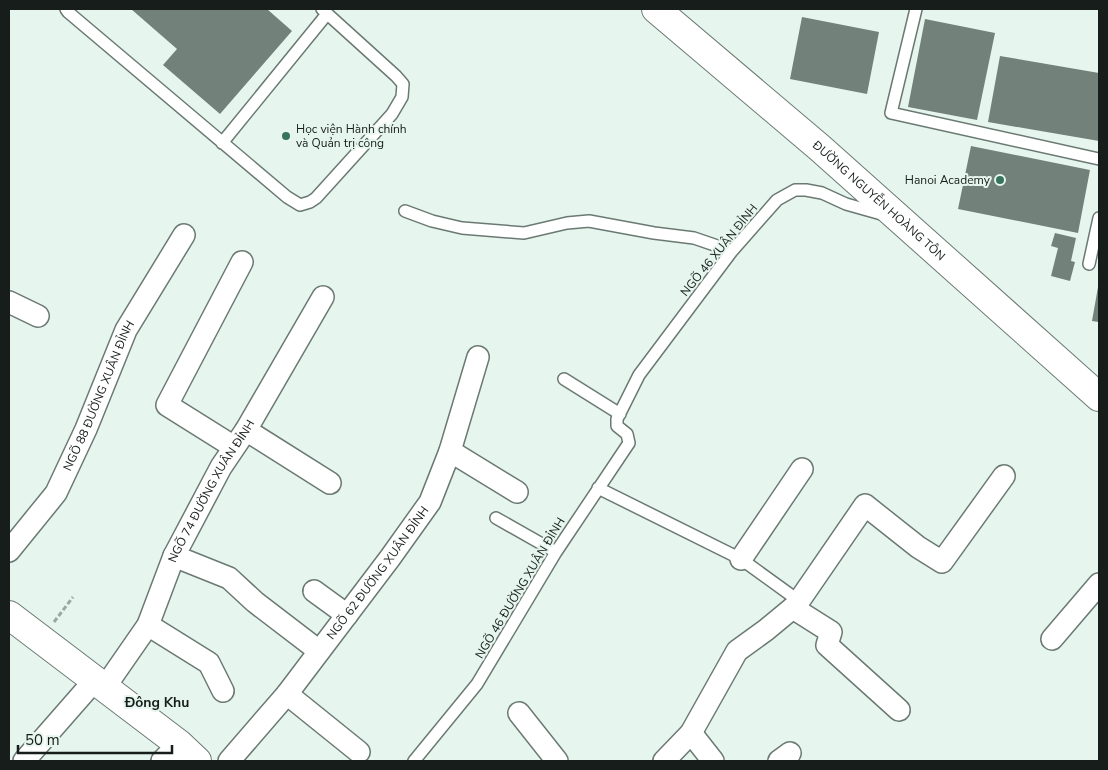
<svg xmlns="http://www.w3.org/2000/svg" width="1108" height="770" viewBox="0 0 1108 770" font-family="'Nunito Sans',sans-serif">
<rect width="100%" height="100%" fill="#e6f6ef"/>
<!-- building -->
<path fill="#73817b" d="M131,9H267L292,31L220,114L163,65L177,49Z
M802,17L879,32L867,94L790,79Z
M925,19L995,33L977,120L908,107Z
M1000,56L1099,73V141L988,122Z
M971,146L1090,170L1078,233L958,209Z
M1055,233L1076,238L1071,261L1075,262L1070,281L1051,276L1058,248L1051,246Z
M1098,287H1099V322L1092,321Z"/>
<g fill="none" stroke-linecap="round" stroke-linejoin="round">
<!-- lane casing -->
<g stroke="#6b7973" stroke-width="14">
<path id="lane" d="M66,9L68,12L287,197L300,205L310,202L316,198L392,114L402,97L403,84L396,76L322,9
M916,9L891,113L1099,159
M222,143L327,14
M405,211L432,221L462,228L524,233L567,223L589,221L654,233L694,238L732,251
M1089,264L1099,218
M564,379L620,414
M598,488L741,559L799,601L796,605
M496,518L556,552
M414,761L477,684L556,552L629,443L627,434L617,426V419L639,375L732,251L777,200L795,190H806L822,193L846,204L885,215"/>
</g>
<!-- street casing -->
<g stroke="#6b7973" stroke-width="24">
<g id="street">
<path d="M9,302L38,316"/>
<path d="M246,430L330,483"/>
<path d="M234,447L167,405L242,262"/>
<path d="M450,451L517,492"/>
<path id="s1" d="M9,551L56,493L86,429L126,330L184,235"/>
<path d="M174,556L229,578L255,602L319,651"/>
<path d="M741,559L802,469"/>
<path d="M314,591L347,615"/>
<path d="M799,601L865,505L918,547L942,562L1004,476"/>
<path d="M793,608L831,632L827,645L899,710"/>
<path d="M148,625L209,663L223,691"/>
<path d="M1052,639L1099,584"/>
<path id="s2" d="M105,687L148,625L174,556L221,467L246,430L323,297"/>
<path d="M287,694L359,752"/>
<path d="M519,713L557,761"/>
<path d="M691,733L713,761"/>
<path d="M24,761L94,681"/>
<path d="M162,761L179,744"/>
<path id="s3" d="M229,761L287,694L390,558L430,502L450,451L478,357"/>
<path d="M664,761L691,733L737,651L766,630L795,606"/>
<path d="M779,761L790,753"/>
</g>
</g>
<!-- secondary casing -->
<g stroke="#6b7973" stroke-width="30">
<g id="secondary">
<path id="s4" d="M656,9L820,148L1099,397"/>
<path d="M9,615L179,744L197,761"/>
</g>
</g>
<!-- path -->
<path stroke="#9ba8a2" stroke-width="3" stroke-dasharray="5 2.5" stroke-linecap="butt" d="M54,622L73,597"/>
<!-- lane -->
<use href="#lane" stroke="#fff" stroke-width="11"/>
<!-- street -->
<use href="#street" stroke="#fff" stroke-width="21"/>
<!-- secondary -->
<use href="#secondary" stroke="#fff" stroke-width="28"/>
</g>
<!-- markers -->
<g fill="#37745e" stroke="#e6f6ef" stroke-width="2">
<circle cx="286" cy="136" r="5"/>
<circle cx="1000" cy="180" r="5"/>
</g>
<g text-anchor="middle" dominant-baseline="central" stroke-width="4" stroke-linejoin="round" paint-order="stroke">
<!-- poi labels -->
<g font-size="12" fill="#171d1b" stroke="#e6f6ef" text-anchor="start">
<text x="296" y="129">Học viện Hành chính<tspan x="296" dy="14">và Quản trị công</tspan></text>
<text x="990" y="180" text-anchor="end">Hanoi Academy</text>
</g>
<!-- street labels -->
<g font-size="12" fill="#171d1b" stroke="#e6f6ef">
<text stroke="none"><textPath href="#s4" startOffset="294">ĐƯỜNG NGUYỄN HOÀNG TÔN</textPath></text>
<text transform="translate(719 250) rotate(-51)">NGÕ 46 XUÂN ĐỈNH</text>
<text stroke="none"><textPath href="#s1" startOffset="181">NGÕ 88 ĐƯỜNG XUÂN ĐỈNH</textPath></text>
<text stroke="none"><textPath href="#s2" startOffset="224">NGÕ 74 ĐƯỜNG XUÂN ĐỈNH</textPath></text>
<text stroke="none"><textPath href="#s3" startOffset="240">NGÕ 62 ĐƯỜNG XUÂN ĐỈNH</textPath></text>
<text transform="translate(520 588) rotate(-59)">NGÕ 46 ĐƯỜNG XUÂN ĐỈNH</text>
</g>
<!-- neighbourhood labels -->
<g font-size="14" font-weight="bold" fill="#171d1b" stroke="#e6f6ef">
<text x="157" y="702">Đông Khu</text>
</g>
</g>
<!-- border -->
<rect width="1108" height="770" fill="none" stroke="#171d1b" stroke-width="20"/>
<!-- scale -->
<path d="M18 745v8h154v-8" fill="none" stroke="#171d1b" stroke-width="2.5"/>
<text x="25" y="745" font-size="15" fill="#171d1b" stroke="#e6f6ef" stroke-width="4" paint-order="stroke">50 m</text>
</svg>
